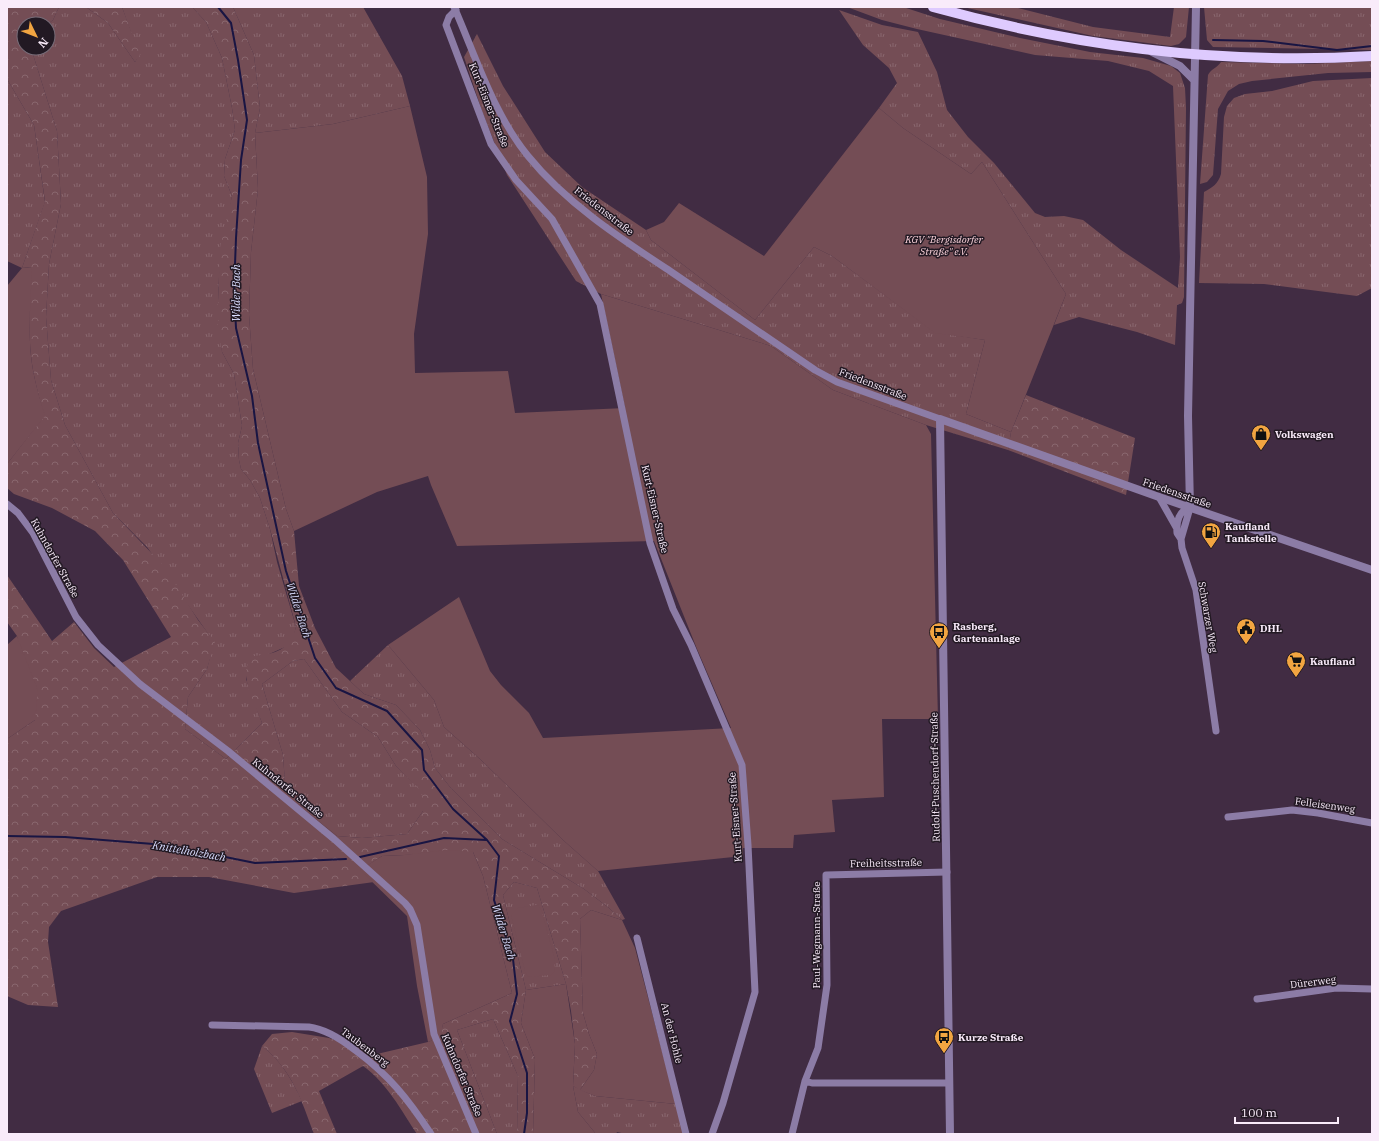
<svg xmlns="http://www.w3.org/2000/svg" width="1379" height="1141" viewBox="0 0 1379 1141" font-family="'IBM Plex Serif',serif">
<defs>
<pattern id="grass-tufts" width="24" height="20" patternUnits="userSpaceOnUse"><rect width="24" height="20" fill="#744d55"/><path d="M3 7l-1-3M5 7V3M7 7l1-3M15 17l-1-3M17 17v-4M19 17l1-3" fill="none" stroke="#89676e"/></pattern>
<pattern id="forest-crowns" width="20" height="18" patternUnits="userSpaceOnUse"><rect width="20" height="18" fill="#744d55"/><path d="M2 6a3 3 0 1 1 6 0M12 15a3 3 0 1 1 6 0" fill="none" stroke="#89676e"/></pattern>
</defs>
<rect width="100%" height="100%" fill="#412c43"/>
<!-- grass -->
<path fill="url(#grass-tufts)" d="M59,7H86L108,23L135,62L139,55L122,7H192L206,22L222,58L232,108L235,130L225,159L224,176L232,196L219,277L218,301L222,352L234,374L242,426L238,443L239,460L241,469L250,480L260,498L270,529L277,562L296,627L293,639L285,647L267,655L252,657L246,679L262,723L226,759L185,729L188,697L207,669L214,642L147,547L113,513L65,425L51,380L46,317L49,264L61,204L57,131L31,48H48V24L53,20Z
M233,7H363L402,76L410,106L333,124L255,133L260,108L254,55Z
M847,7H903L940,19L1020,38L1090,52L1143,58L1171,66L1180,73L1185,88L1186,108L1184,297L1182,303L1177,305L1175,345L1137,332L1079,317L1054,325L1066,294L982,162L971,174L903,128L879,108L897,83L889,68L863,45L839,10L882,25L918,32L937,72L947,110L968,137L994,163L1035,213L1045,217L1064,216L1083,220L1121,250L1178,288L1180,257L1173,86L1149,71L1108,61L1035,55L917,29L882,20Z
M963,7H1014L1093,27L1170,37L1174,7H1189L1186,37L1179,44L1171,46L1093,36Z
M1204,7H1372V50L1213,47L1207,40Z
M477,34L503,86L545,152L582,187L646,230L651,240L755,320L814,247L832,256L935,332L985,340L966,414L1011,432L1008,450L926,425L833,390L771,346L601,294L576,281L507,175L482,111L464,57Z
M1372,61V72L1328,73L1252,81L1239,84L1228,91L1218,109L1213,175L1207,182L1200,184L1208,75C1211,69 1217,68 1221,62L1307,64Z
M1372,78V288L1357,296L1264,284L1199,283L1204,192C1213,187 1218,184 1221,174L1224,117L1227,106L1234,98L1245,94L1272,91L1313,81Z
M7,79L34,125L45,202L22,268L7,261Z
M388,645L434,700L444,727L481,760L563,840L598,871L625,919L622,920L609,908L584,889L502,839L450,787L435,768L430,750L420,730L396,705L364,694L350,681Z
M304,659L342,712L378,737L396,766L423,792V811L407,834L362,838L337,836L302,808L285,783L283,755L262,684L293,661Z
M514,882L537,888L566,984L526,990L503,895Z
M493,1019L518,1076L517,1134H497L457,1030Z
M262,1046C282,1062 291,1078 302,1101L272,1113L254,1069Z
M573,1086L595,1096L676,1104L684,1134H626L617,1132L616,1134H596L578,1112Z"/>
<!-- forest -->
<path fill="url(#forest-crowns)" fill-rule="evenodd" d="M7,7H59L53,20L48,24H24V48H31L57,131L61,204L49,264L46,317L51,380L65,425L113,513L164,566L198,620L215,642L207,669L188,697L185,729L226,759L262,723C255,703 237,675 252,656C275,654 289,651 296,627L270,529L260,498L250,480L241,469L239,460L238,443L242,426L234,374L222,352L218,328V301L220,248L232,196L224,176L225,159L235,130L232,108L222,58L206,22L192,7H233L254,55L260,108L255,133L258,189L251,252L249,315L253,369L286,509L294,531L299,586L315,628L336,668L364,694L396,705L420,730L430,750L435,768L450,787L502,839L584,889L609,908L622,920L591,910L580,919L583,1013L589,1034L597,1054L594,1070L580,1090L573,1086L575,1044L571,1011L566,984L537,888L514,882L503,895L526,990L521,1023L535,1059L533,1134H517L518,1076L493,1019L457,1030L497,1134H417C401,1110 387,1083 363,1066L319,1091L337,1134H314C301,1099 292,1070 262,1046L272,1034L292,1032L329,1038L377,1054L428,1042L440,1037L443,1024L512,993L483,876L473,852L382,856L361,870L374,882L294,893L209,877H157L61,911L49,927L48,942L58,1007L28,1005L7,996V739L35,720L17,636L7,622V575L52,641L74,622L94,648L114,667L171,637L123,560L95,531L52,508L14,494L7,488V464L44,416C39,396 33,376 31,356C28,326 30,296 31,267L22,268L45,201L34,125L7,79ZM304,659L342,712L378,737L396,766L422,792L423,811L407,834L362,838L337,836L302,808L285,783L283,755L262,684L293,661Z
M86,7H122L140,55L135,62L108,23Z
M1026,395L1135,438L1126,495L1008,450L1011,432Z"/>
<!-- garden -->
<path fill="#744d55" d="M410,106L427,177L428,234L414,334L415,373L508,371L515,413L625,408L601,294L771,346L833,390L926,425L931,434L938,719H882L884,797L832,800L835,832L794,835L793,848H743V856L598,871L563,840L481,760L444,727L434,700L388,645L459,597L490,671L501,685L529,713L543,738L731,728L697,649L654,541L457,546L431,485L428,476L377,492L294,531L286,509L253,369L249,315L251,252L258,189L255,133L333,124Z
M879,108L903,128L971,174L982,162L1066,294L1011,432L966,414L985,340L935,333L832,256L814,247L755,320L651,240L646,230L664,222L679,203L764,256Z
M32,267C31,296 28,326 31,356C33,376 39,396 45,416L7,464V286L22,268Z
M17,636L38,691L35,720L7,739V645Z
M447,850L473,852L483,876L512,993L443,1024L441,1037L428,1042L417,986L407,916L360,870L382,856L404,855Z
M536,905L539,906L542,912L554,956L555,971L551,975L528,977L525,971L511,915L518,908Z
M591,910L622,920L635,948L676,1104L595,1096L580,1090L594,1070L597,1054L589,1034L583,1013L580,919Z
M566,984L575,1044L573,1086L578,1112L596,1134H533L535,1059L521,1023L526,990Z"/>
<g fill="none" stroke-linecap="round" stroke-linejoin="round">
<!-- stream -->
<path stroke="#191543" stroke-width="2" d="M218,7L231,23L238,60L247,120L241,160L236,238L234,291L236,328L252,396L258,443L286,571L315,658L336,688L387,711L422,750L424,770L453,809L487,840L499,856L494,900L513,959L517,994L510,1021L527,1073V1113L524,1134
M1213,40L1263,41L1337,50L1372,46
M7,836L65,837L166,845L255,863L346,859
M360,857L444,838L487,840"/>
<!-- minor -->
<path stroke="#8c7ca6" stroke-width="7" d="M454,7C476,57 493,113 528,156C566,203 620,238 670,271C719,304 767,337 815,370L837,382L940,419
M456,10L449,17L446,25L491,144L516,180L552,219L600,304L650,543L673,609L691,645L742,765L748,845L755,992L723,1103L712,1134
M1159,497L1176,527
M7,504L18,513L33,533L76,617L98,645L140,684L228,751L334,839L405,903L410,909L417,925L434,1034L476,1134
M1190,508L1181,539L1182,548L1196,590L1216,731
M1181,539L1177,533C1176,522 1179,510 1190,508
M1228,817L1292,810L1318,813L1372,823
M637,938L686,1134
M1257,999L1336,988L1372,989
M212,1025L309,1027C326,1029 341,1039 355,1050C389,1075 408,1099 431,1134
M805,1081L812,1083H949
M792,1134L805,1081L818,1048L827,985L826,875L947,872"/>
<!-- tertiary -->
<path stroke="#8c7ca6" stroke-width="8" d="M1152,52L1180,66L1194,80
M1190,508L1188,416L1196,7
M950,1134L940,419L1159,497L1372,570"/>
<!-- primary -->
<path stroke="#decafe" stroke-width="10" d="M933,7C1077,47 1223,65 1372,56"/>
</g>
<!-- icons -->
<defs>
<g id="shop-pin" transform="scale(1)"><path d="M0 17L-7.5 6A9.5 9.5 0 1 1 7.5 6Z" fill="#f2a541" stroke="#221923"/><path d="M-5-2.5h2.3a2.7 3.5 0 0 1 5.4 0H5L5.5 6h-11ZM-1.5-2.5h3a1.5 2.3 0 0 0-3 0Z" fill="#111"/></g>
<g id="fuel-pin" transform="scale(1)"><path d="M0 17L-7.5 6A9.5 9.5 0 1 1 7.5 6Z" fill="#f2a541" stroke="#221923"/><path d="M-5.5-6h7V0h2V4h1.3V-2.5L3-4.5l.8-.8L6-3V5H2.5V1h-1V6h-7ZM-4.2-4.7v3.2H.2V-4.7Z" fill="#111"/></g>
<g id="civic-pin" transform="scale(1)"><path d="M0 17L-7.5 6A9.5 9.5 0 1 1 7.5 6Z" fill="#f2a541" stroke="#221923"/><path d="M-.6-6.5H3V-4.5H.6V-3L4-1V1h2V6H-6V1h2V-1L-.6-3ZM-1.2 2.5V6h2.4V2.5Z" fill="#111"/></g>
<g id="bus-pin" transform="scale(1)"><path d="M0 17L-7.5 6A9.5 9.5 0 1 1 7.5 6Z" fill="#f2a541" stroke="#221923"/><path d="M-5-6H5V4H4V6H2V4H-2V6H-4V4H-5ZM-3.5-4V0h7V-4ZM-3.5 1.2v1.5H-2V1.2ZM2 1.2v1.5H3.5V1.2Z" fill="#111"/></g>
<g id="supermarket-pin" transform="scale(1)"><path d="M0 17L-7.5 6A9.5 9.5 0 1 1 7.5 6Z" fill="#f2a541" stroke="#221923"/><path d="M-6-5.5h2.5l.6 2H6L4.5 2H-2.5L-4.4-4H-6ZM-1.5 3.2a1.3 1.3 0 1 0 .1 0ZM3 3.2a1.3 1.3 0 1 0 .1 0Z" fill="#111"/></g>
</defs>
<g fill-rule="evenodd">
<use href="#shop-pin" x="1261" y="434"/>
<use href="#fuel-pin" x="1211" y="532"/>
<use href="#civic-pin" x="1246" y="628"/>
<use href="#bus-pin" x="939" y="632"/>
<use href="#supermarket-pin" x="1296" y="661"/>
<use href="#bus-pin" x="944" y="1037"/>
</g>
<g text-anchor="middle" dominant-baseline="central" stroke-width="3" stroke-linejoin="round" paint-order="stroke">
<!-- street labels -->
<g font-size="10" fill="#f9ebfa" stroke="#221923">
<text transform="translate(489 105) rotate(68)">Kurt-Eisner-Straße</text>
<text transform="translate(604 211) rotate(38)">Friedensstraße</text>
<text transform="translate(873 384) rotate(21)">Friedensstraße</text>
<text transform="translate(1177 493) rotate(19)">Friedensstraße</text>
<text transform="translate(655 509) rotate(77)">Kurt-Eisner-Straße</text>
<text transform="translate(55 558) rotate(61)">Kuhndorfer Straße</text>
<text transform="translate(1208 617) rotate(80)">Schwarzer Weg</text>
<text transform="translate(935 777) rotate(-91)">Rudolf-Puschendorf-Straße</text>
<text transform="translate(288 788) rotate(39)">Kuhndorfer Straße</text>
<text transform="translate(1325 805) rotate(8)">Felleisenweg</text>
<text transform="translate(735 817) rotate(-94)">Kurt-Eisner-Straße</text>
<text transform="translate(886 863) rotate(-1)">Freiheitsstraße</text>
<text transform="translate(816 935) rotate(-90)">Paul-Wegmann-Straße</text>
<text transform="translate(1313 982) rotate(-7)">Dürerweg</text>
<text transform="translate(672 1033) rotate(76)">An der Hohle</text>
<text transform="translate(365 1047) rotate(37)">Taubenberg</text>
<text transform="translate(462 1075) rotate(67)">Kuhndorfer Straße</text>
</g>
<!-- park labels -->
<g font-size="10" font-style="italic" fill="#fad2da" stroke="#221923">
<text x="944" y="239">KGV "Bergisdorfer<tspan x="944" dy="12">Straße" e.V.</tspan></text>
</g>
<!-- poi labels -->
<g font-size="10" font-weight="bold" fill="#f9ebfa" stroke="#221923" text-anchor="start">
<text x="1275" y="434">Volkswagen</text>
<text x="1225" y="526">Kaufland<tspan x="1225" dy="12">Tankstelle</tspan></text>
<text x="953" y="626">Rasberg,<tspan x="953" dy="12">Gartenanlage</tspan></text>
<text x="1260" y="628">DHL</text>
<text x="1310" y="661">Kaufland</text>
<text x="958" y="1037">Kurze Straße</text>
</g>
<!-- water labels -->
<g font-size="11" font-style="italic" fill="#d9dcfe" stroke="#221923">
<text transform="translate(236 293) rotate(-90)">Wilder Bach</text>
<text transform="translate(299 610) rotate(72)">Wilder Bach</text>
<text transform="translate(189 851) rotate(10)">Knittelholzbach</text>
<text transform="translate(504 932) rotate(73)">Wilder Bach</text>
</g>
</g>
<!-- border -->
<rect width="1379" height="1141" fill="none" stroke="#f9ebfa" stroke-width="16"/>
<!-- north arrow -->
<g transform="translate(36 36) rotate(133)"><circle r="19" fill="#221923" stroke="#786d79"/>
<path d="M0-3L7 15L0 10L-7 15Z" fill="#f2a541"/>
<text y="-6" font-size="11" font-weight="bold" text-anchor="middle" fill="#f9ebfa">N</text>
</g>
<!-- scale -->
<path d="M1235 1117v6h103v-6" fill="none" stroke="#f9ebfa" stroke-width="2"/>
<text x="1241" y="1117" font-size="12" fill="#f9ebfa" stroke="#221923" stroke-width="3" paint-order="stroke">100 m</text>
</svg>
